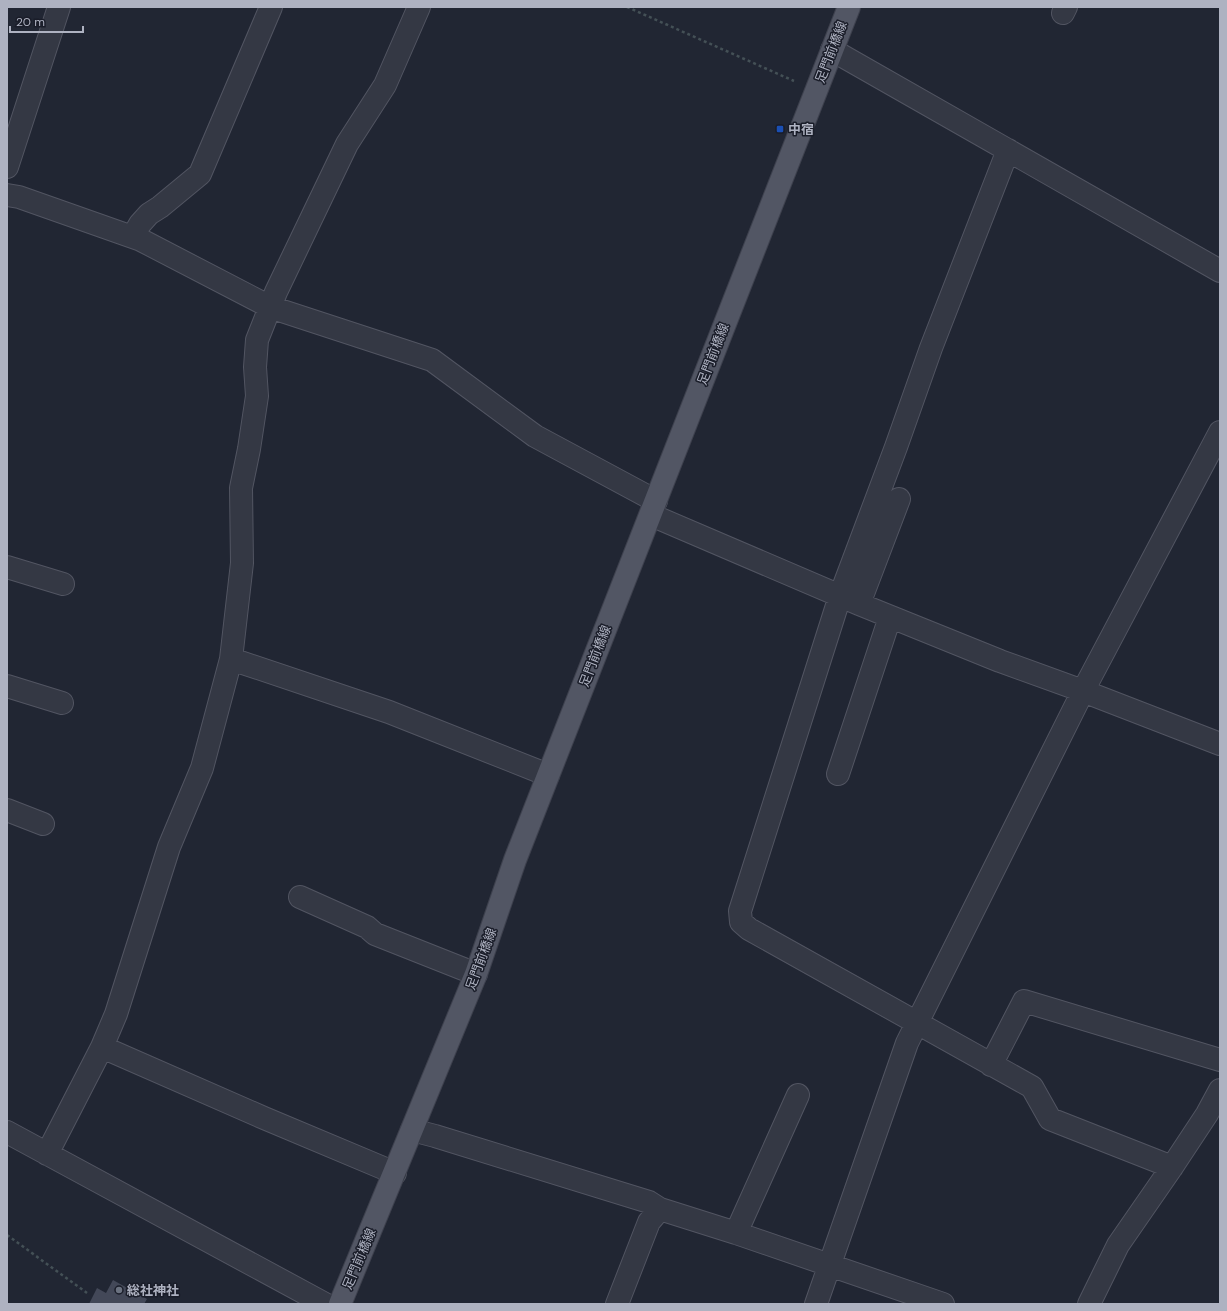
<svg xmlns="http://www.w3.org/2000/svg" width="1227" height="1311" viewBox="0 0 1227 1311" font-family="'DM Sans','Noto Sans JP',sans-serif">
<rect width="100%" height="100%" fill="#212633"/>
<!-- building -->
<path fill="#434858" d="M113,1280L147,1299L144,1304H89L97,1288L106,1293Z"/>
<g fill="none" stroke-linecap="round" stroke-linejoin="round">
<!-- minor casing -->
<g stroke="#525562" stroke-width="24">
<path id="minor" d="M1063,13L1066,7
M832,50L1220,271
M1008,150L931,348L896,447L840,596L740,911L741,922L749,929L1032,1087L1050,1119L1172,1167
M7,167L59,7
M7,195L19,197L141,240L270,307L432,360L535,436L656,501
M133,236L140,224L149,214L160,207L200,174L271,7
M651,515L859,604L1000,661L1083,691L1220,744
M7,567L63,584
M859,604L899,499
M231,659L389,712L548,775
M7,686L62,703
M838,774L890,617
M7,810L43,824
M300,897L367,927L375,934L476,974
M102,1047L264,1118L395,1173
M991,1065L1024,1001L1220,1060
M412,1130L435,1136L649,1202L660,1209L736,1233L943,1304
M7,1132L325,1304
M47,1154L102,1047L116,1014L169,847L202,768L231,659L242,563L241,488L249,449L257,396L255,367L257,340L276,292L347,144L385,85L419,7
M736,1233L798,1095
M617,1304L649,1222L660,1209
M816,1304L907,1043L1083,691L1220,432
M1089,1304L1118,1245L1172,1167L1207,1114L1220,1090"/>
</g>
<!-- major casing -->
<g stroke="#3e414e" stroke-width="24">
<path id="major" d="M340,1304L476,974L515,860L849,7"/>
</g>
<!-- path -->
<path stroke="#445056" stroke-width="2.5" stroke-dasharray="3 3" stroke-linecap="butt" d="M627,7L794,81
M7,1235L87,1293"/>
<!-- minor -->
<use href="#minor" stroke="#343844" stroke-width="22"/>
<!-- major -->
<use href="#major" stroke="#525664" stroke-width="22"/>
</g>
<!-- markers -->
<rect fill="#1a4fb4" stroke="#1a1d29" stroke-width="1.5" x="776" y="125" width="8" height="8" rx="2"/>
<circle fill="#6b7280" stroke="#1a1d29" stroke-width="1.5" cx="119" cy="1290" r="4"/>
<g text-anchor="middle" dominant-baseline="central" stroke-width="3" stroke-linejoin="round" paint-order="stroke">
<!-- street labels -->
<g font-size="13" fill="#aeb2c1" stroke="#1a1d29">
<text transform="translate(831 52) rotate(-69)">足門前橋線</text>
<text transform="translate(713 354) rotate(-69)">足門前橋線</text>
<text transform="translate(595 656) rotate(-69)">足門前橋線</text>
<text transform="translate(481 959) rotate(-70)">足門前橋線</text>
<text transform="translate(359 1259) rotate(-67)">足門前橋線</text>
</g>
<!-- poi labels -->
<g font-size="13" font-weight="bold" fill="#aeb2c1" stroke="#1a1d29" text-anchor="start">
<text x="788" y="129">中宿</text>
<text x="127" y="1290">総社神社</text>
</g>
</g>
<!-- border -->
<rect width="1227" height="1311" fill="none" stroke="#aeb2c1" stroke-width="16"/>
<!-- scale -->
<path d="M10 26v6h73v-6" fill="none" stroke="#aeb2c1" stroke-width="2"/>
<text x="16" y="26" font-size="12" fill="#aeb2c1" stroke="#1a1d29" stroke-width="3" paint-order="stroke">20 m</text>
</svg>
